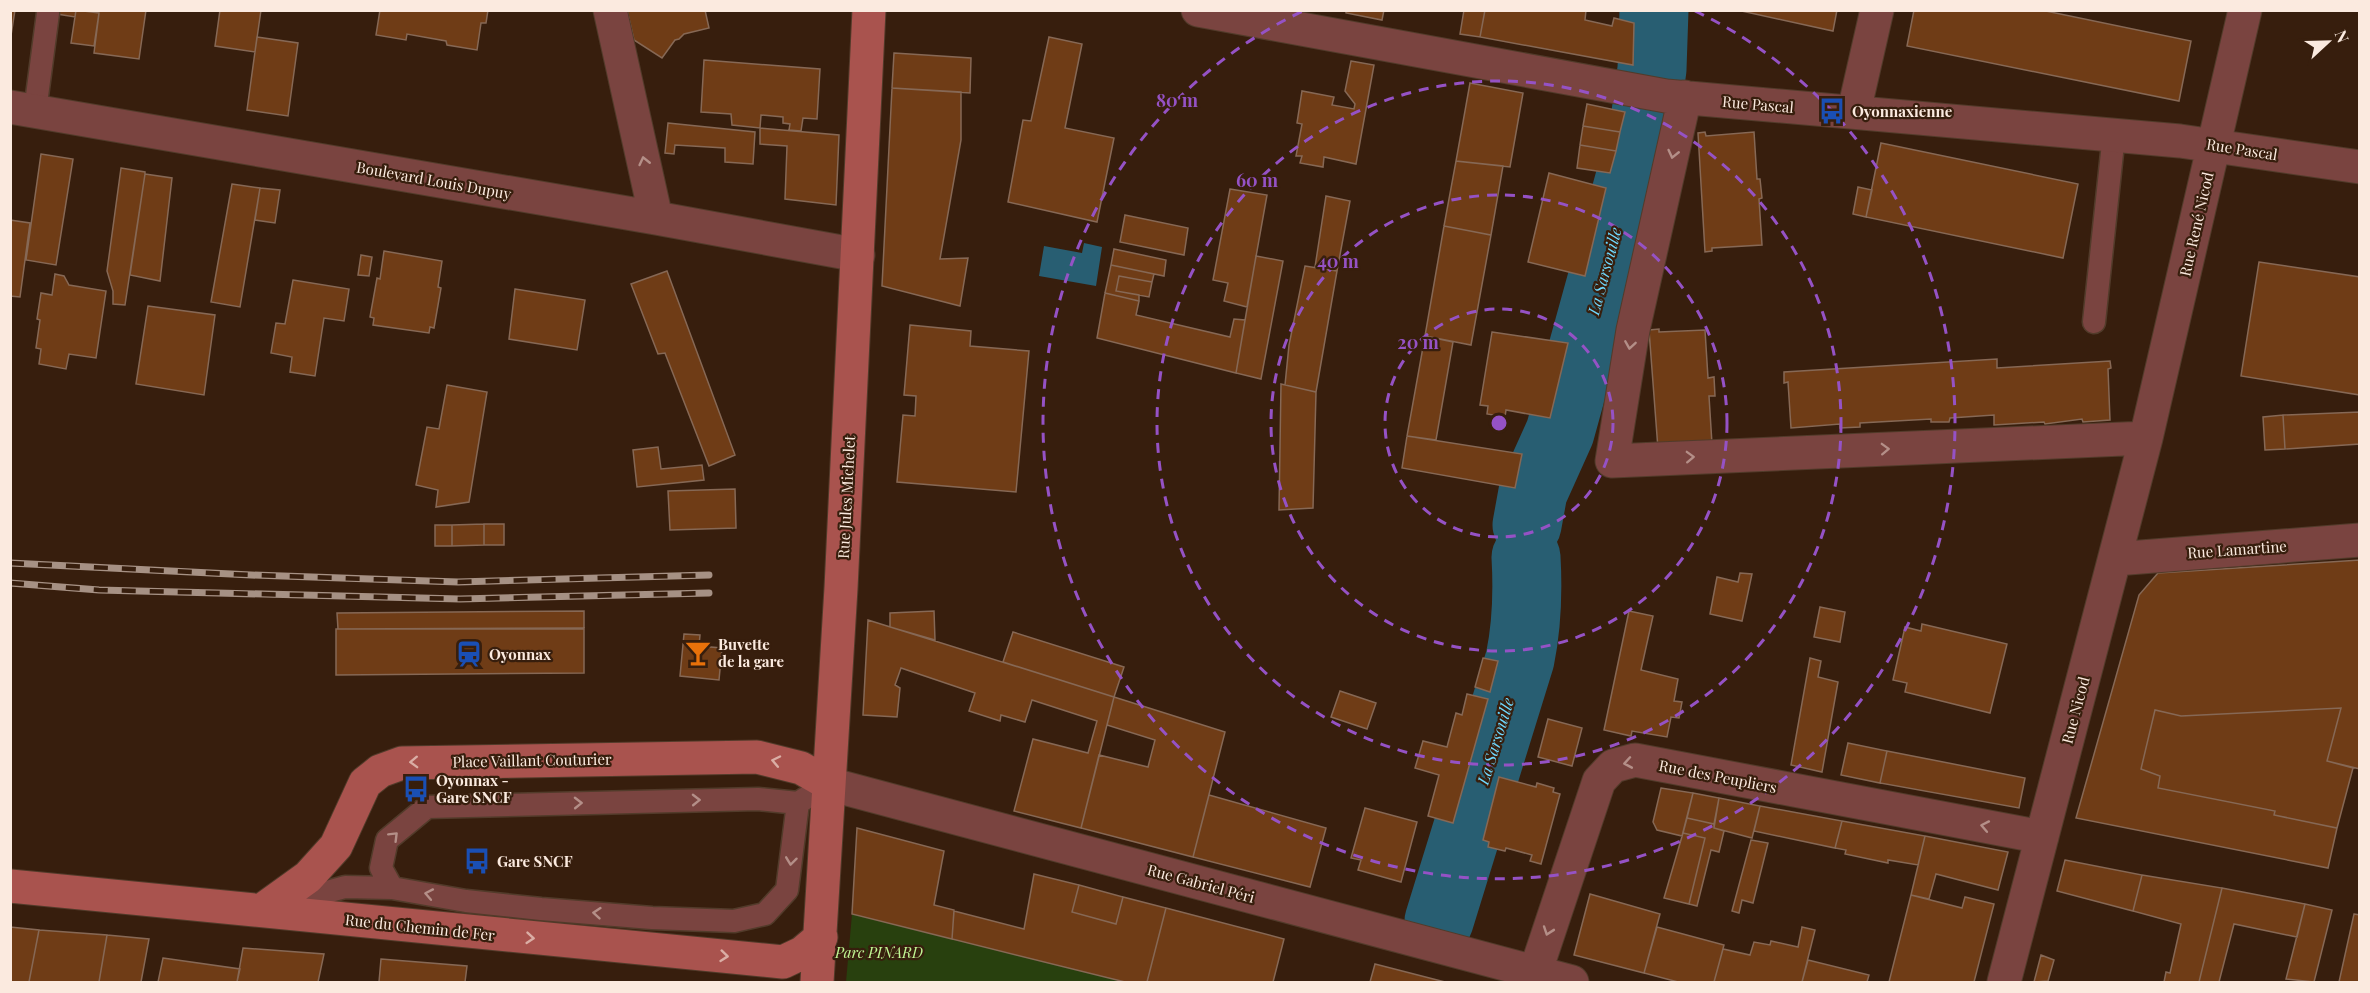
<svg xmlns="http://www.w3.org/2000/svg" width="2370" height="993" viewBox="0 0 2370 993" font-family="'Playfair Display',serif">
<rect width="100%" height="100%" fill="#371e0d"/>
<!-- green -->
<path fill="#28400e" d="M852,914L1125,982H846Z"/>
<!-- water -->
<path fill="#285e72" d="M1084,243L1102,247L1096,286L1039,276L1044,246L1082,253Z"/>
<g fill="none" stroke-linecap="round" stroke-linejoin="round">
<!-- river -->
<path stroke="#285e72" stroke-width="69" d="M1527,525L1533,492L1560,432L1644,128L1652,69L1654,10
M1439,921L1520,659C1527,625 1528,592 1526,557"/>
</g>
<!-- building -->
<path fill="#6f3c16" stroke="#866855" stroke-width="1.5" d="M10,10H15L10,42Z
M57,10H76L75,17L57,14Z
M76,10L99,13L94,46L71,43Z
M82,10H146L139,59L94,53L99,13Z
M220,10H261L255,52L215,46Z
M380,10H488L486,23H481L477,50L447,45L446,41L407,34L406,40L376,35Z
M627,10H705L709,28L684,34L679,39L675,40L662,58L634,40Z
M1346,10H1384L1382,20L1346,13Z
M1464,10H1485L1480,37L1460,34Z
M1485,10H1586L1585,20L1612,26L1614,18L1634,23L1633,65L1480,37Z
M1737,10H1837L1833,31Z
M1914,10H2041L2191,41L2179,101L1907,46Z
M257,37L298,43L288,116L247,110Z
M1049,37L1082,44L1065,128L1114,138L1097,222L1008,202L1023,120L1031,121Z
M894,53L971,58L970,93L892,88Z
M704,60L820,69L817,119L803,118L801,131L789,130L790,124L783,123V117L761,115L760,128L732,125L731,114L701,112Z
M1351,61L1374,65L1356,164L1324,157L1323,167L1300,163L1302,156H1296L1302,124L1297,123L1302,91L1334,97L1332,105L1354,109L1355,104L1345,91Z
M1470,83L1523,93L1510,167L1456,161Z
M892,88L961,92V140L940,259L968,258L960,306L882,286Z
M1587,104L1625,112L1620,132L1583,126Z
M668,123L755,132L753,164L725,162V148L675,145L674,154L665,153Z
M1583,126L1620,132L1616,151L1580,145Z
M760,128L839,135L836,205L785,199L787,146L760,144Z
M1705,132L1706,136L1754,132L1757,179H1760L1762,198L1759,199L1762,245L1712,248V251L1705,252L1698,133Z
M1881,143L2078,184L2063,258L1866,217Z
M1580,145L1616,151L1610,173L1577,168Z
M41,154L73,159L56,265L26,260Z
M1456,161L1503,166L1491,235L1444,226Z
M121,168L145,172V174L125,305L113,304V291L107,271Z
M1549,173L1606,188L1585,276L1528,262Z
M145,174L172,178L160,281L130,275Z
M232,184L260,188L240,307L211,302Z
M1858,187L1872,190L1866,217L1853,214Z
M260,188L280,190L275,223L255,220Z
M1230,189L1267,195L1247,307L1224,301L1228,283L1213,280Z
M1326,196L1350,201L1337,271L1315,267Z
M1125,215L1188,228L1184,255L1120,242Z
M10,220L30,223L20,297L10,296Z
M1444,226L1491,235L1471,345L1425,336Z
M1114,249L1166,260L1164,276L1111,265Z
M384,251L442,261L438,287L441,288L434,328L430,327L429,333L373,325L374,318L370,317L377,278L380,279Z
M361,255L372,257L369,276L358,275Z
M1256,256L1283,261L1261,379L1236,373Z
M2259,262L2360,277V395L2241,376Z
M1111,265L1154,274L1152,282L1119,276L1116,291L1139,295V301L1105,293Z
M1305,266L1337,271L1316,392L1285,385L1289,345Z
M667,271L735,455L709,466L665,353L658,354L631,284Z
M55,274L64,276L69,285L106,291L96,358L69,354L66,369L39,364L41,349L36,348L40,320L37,319L41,293L52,295Z
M1119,276L1152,282L1149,297L1116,291Z
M293,280L349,289L344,321L324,318L315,376L290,372L292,357L271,353L276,323L285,324Z
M515,289L585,300L577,350L509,339Z
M1105,293L1139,301L1136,315L1230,337L1234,319L1245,320L1236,373L1097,338Z
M148,306L215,315L204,395L136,384Z
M910,325L971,331L970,346L1029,351L1016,492L897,482L903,415L915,416L916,396L904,395Z
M1659,329V332L1705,330L1708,378L1714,377L1715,396H1709L1712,444L1658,449L1649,330Z
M1492,332L1568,343L1550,418L1506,410L1505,417L1487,414L1488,406L1480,405Z
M1425,336L1453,342L1436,440L1407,436Z
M1997,359V368L2110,361L2111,368L2108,369L2110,420L2083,422L2082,419L2045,424L2044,422L1994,425V415L1950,418L1949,422H1931V419L1860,423V427L1840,428V424L1791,428L1788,382L1784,383V372Z
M1281,384L1316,392L1313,508L1279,510Z
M447,385L487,392L469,502L436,507L438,490L416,485L427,427L439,429Z
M2360,412V444L2285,449L2283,415Z
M2283,415L2285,449L2265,450L2263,417Z
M1407,436L1522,454L1515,488L1402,468Z
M658,447L661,469L702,465L704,480L637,487L633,450Z
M735,489L736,528L670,530L668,491Z
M484,524V545L452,546V525Z
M484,524H504V545H484Z
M435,525H452V546H435Z
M2360,560V769L2327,761L2341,708L2181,716L2155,710L2141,769L2160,776L2158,788L2275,811L2274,815L2337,828L2328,868L2076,818L2139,595L2158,573Z
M1740,573L1752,574L1742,621L1710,614L1717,577L1738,582Z
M1820,607L1845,612L1840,642L1814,637Z
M584,611V629H338L337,613Z
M934,611L935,640L890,627V613Z
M1629,611L1653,616L1641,670L1678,679L1674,701L1682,702L1679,718L1671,717L1667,737L1632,731L1631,736L1604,730Z
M868,620L1114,697L1081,828L1014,811L1033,739L1088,753L1097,721L1032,700L1025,722L1001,715L1000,721L969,711L975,693L901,668L895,685L900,688L897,717L863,715Z
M1922,624L2007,644L1990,713L1905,692L1907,683L1893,680L1905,627L1921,631Z
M584,628V673L336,675V629Z
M1013,632L1124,667L1114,697L1003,662Z
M684,634L700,635L699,646L722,648L719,680L680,676Z
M1483,658L1498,661L1490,692L1475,687Z
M1810,658L1821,661L1818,677L1838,682L1822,772L1791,765Z
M1340,691L1376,703L1367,729L1331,717Z
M1467,694L1488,699L1453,823L1428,816L1439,775L1415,768L1423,741L1447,747L1456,713L1462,715Z
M1114,697L1225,732L1193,857L1081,828L1099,755L1148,767L1155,740L1107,725Z
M2341,708L2327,761L2353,768L2337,828L2274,815L2275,811L2158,788L2160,776L2141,769L2155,710L2181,716Z
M1548,719L1582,728L1572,766L1538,757Z
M1848,743L1887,751L1880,783L1841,775Z
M1887,751L2025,778L2019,808L1880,783Z
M1499,777L1536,787L1537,783L1554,788L1553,792L1560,794L1541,864L1530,861L1532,855L1506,848L1505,851L1488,847L1489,842L1483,840Z
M1661,788L1693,793L1682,836L1657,830L1653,822Z
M1693,793L1719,798L1714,824L1687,818Z
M1209,795L1326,828L1310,887L1193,857Z
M1719,798L1760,806L1752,838L1714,828Z
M1760,806L1842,821L1835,848L1754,831Z
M1365,808L1417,822L1401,882L1358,870L1361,860L1351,858Z
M1687,818L1714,824V828L1724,831L1719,852L1711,850L1697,906L1689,904L1705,838L1683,833Z
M1842,821L1925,836L1918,865L1888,860V863L1845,854L1846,850L1835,848Z
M857,828L944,851L934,905L954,910L952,939L852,914Z
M1683,833L1705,838L1689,904L1664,898Z
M1925,836L2008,852L1998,890L1936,874L1929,899L1911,895Z
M1751,840L1768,843L1753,903L1742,900L1739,913L1732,911Z
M2065,860L2142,875L2133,911L2057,891Z
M1034,874L1079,885L1072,912L1116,924L1123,897L1166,908L1147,982H1125L952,939L954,911L1024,929Z
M2142,875L2222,888L2199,982H2164L2166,972L2170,973L2181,924L2133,911Z
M1079,885L1123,897L1116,924L1072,912Z
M2222,888L2305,904L2297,937L2234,924L2219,982H2199Z
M1590,894L1660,914L1644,973L1574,955Z
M1911,895L1962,908L1965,897L1994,904L1974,982H1889Z
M2305,904L2332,910L2314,982L2286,979Z
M1166,908L1284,939L1273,982H1147Z
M2354,914L2360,915V982H2339Z
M10,927L39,930L29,982H10Z
M1657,927L1724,945L1714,982H1678L1644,973Z
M1802,927L1815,930L1802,982H1714L1723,949L1750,955L1754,942L1770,945L1771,941L1798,947Z
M39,930L107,935L99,982H29Z
M107,935L149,939L141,982H99Z
M243,948L324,954L318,982H237Z
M2041,955L2054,960L2048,981L2034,982Z
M163,958L240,969L237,982H158Z
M381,959L467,966L465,982H379Z
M1808,960L1869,975L1867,982H1802Z
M1375,964L1445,982H1370Z"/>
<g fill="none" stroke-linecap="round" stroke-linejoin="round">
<!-- lane casing -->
<g stroke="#523b2a" stroke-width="25">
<path id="lane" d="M35,111L48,13
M2094,322L2114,134
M392,888L381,868L387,840L427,807L758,799L798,803L809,796
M280,905L345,887L392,888L466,901L541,909L652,918L734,921L765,914L787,890L798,803"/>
</g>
<!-- street casing -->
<g stroke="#523b2a" stroke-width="35">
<path id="street" d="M610,10L656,218
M1198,10L1666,96L2180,141L2360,167
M1685,97L1633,330L1612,461L2146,438
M10,107L656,218L858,255
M1854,111L1877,10
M2115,559L2360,540
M829,784L1572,982
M1532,982L1599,781L1613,766L1635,760L2042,837
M2004,982L2146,438L2245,10"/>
</g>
<!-- secondary casing -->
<g stroke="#523b2a" stroke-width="35">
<path id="secondary" d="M10,886L783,962L802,953L821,937
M262,910L308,877L336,846L365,783L380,771L402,763L757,757L801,768L829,784
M817,982L841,588L869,10"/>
</g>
<!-- lane -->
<use href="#lane" stroke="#7a4440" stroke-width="22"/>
<!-- street -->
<use href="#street" stroke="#7a4440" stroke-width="33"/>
<!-- secondary -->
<use href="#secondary" stroke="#a9534e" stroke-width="33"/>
<!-- rail casing -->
<g stroke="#a69184" stroke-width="7">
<path id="rail" d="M10,563L251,575L458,582L709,575
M10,583L99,590L460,599L709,593"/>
</g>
<!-- rail -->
<use href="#rail" stroke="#371e0d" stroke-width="4.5" stroke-dasharray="14" stroke-linecap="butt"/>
</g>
<!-- one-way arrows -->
<defs><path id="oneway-chevron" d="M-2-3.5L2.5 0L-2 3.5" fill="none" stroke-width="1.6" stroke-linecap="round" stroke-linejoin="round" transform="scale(1.5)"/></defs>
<g stroke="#b48f88">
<use href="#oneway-chevron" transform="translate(1673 154) rotate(103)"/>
<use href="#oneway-chevron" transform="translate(644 161) rotate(-103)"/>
<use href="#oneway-chevron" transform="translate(1630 345) rotate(99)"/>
<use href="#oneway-chevron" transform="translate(1885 449) rotate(-2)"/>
<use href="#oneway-chevron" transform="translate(1690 457) rotate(-2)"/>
<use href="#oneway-chevron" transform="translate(1628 763) rotate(170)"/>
<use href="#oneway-chevron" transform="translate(696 800) rotate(-1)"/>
<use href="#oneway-chevron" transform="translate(578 803) rotate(-1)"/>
<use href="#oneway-chevron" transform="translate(1985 826) rotate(-169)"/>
<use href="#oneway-chevron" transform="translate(394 836) rotate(-45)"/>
<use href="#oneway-chevron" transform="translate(791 861) rotate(97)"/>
<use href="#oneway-chevron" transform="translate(429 894) rotate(-169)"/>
<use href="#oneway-chevron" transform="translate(597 913) rotate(-175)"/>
<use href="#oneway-chevron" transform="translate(1548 931) rotate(109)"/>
</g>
<g stroke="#daaea5">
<use href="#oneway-chevron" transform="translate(776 761) rotate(-168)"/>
<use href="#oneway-chevron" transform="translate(414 762) rotate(178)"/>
<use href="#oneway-chevron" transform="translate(530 938) rotate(5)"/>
<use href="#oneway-chevron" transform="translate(724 956) rotate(6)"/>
</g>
<!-- distance rings -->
<g fill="none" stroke="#9552c5" stroke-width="3" stroke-dasharray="10 8">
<circle cx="1499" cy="423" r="114"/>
<circle cx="1499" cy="423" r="228"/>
<circle cx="1499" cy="423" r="342"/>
<path d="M1695 11A456 456 0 1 1 1303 11"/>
</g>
<!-- icons -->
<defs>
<g id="bus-bare" transform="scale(2.07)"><path d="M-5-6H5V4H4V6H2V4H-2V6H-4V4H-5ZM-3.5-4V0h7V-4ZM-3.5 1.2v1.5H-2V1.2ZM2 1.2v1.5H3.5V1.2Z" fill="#1a4fb4" stroke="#371e0d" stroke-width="2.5" paint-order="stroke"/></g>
<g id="bar-bare" transform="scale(2.07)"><path d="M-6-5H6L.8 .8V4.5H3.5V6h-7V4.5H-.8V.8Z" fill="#e8710a" stroke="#371e0d" stroke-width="2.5" paint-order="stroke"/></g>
<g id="station-bare" transform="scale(2.07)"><path d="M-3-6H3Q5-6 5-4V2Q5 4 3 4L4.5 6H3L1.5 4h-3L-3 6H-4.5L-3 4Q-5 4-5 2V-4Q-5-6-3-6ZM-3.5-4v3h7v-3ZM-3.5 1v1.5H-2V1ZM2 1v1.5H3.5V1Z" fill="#1a4fb4" stroke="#371e0d" stroke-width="2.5" paint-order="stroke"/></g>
</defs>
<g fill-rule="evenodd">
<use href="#bus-bare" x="1832" y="111"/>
<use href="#bar-bare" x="698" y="653"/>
<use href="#station-bare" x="469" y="654"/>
<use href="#bus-bare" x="416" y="789"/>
<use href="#bus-bare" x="477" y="861"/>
</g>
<g text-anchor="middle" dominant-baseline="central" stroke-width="4.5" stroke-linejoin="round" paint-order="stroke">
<!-- street labels -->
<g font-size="15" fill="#fbeadf" stroke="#371e0d">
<text transform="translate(1758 104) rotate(5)">Rue Pascal</text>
<text transform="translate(2242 149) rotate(9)">Rue Pascal</text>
<text transform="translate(434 180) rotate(10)">Boulevard Louis Dupuy</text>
<text transform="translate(2196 224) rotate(-77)">Rue René Nicod</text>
<text transform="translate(846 497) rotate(-87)">Rue Jules Michelet</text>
<text transform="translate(2237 549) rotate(-4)">Rue Lamartine</text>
<text transform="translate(2075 710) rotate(-75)">Rue Nicod</text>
<text transform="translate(532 760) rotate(-1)">Place Vaillant Couturier</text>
<text transform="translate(1718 776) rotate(11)">Rue des Peupliers</text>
<text transform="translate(1201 883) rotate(15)">Rue Gabriel Péri</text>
<text transform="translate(420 927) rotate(6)">Rue du Chemin de Fer</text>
</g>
<!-- poi labels -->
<g font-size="15" font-weight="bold" fill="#fbeadf" stroke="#371e0d" text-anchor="start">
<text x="1852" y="111">Oyonnaxienne</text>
<text x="718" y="644">Buvette<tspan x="718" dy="17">de la gare</tspan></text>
<text x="489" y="654">Oyonnax</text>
<text x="436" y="780">Oyonnax -<tspan x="436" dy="17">Gare SNCF</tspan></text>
<text x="497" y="861">Gare SNCF</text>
</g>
<!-- park labels -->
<g font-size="15" font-style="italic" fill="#c1f794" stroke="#371e0d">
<text x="879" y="952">Parc PINARD</text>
</g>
<!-- water labels -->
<g font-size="16" font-style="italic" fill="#6fd8fe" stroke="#371e0d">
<text transform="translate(1604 271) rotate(-75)">La Sarsouille</text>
<text transform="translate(1495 741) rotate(-73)">La Sarsouille</text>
</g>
</g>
<circle cx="1499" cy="423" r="9" fill="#9552c5" stroke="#371e0d" stroke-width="3"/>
<g font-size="18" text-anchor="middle" font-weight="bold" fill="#9552c5" stroke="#371e0d" stroke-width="4.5" stroke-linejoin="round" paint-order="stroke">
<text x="1177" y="107">80 m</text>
<text x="1257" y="187">60 m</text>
<text x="1338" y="268">40 m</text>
<text x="1418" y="349">20 m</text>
</g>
<!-- border -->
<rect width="2370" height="993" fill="none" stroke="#fbeadf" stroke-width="24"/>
<!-- north arrow -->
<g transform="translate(2328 42) rotate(68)" stroke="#371e0d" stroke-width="4.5" paint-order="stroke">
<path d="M0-4.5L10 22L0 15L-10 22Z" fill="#fbeadf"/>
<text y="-9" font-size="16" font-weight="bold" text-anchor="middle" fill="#fbeadf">N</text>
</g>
</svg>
